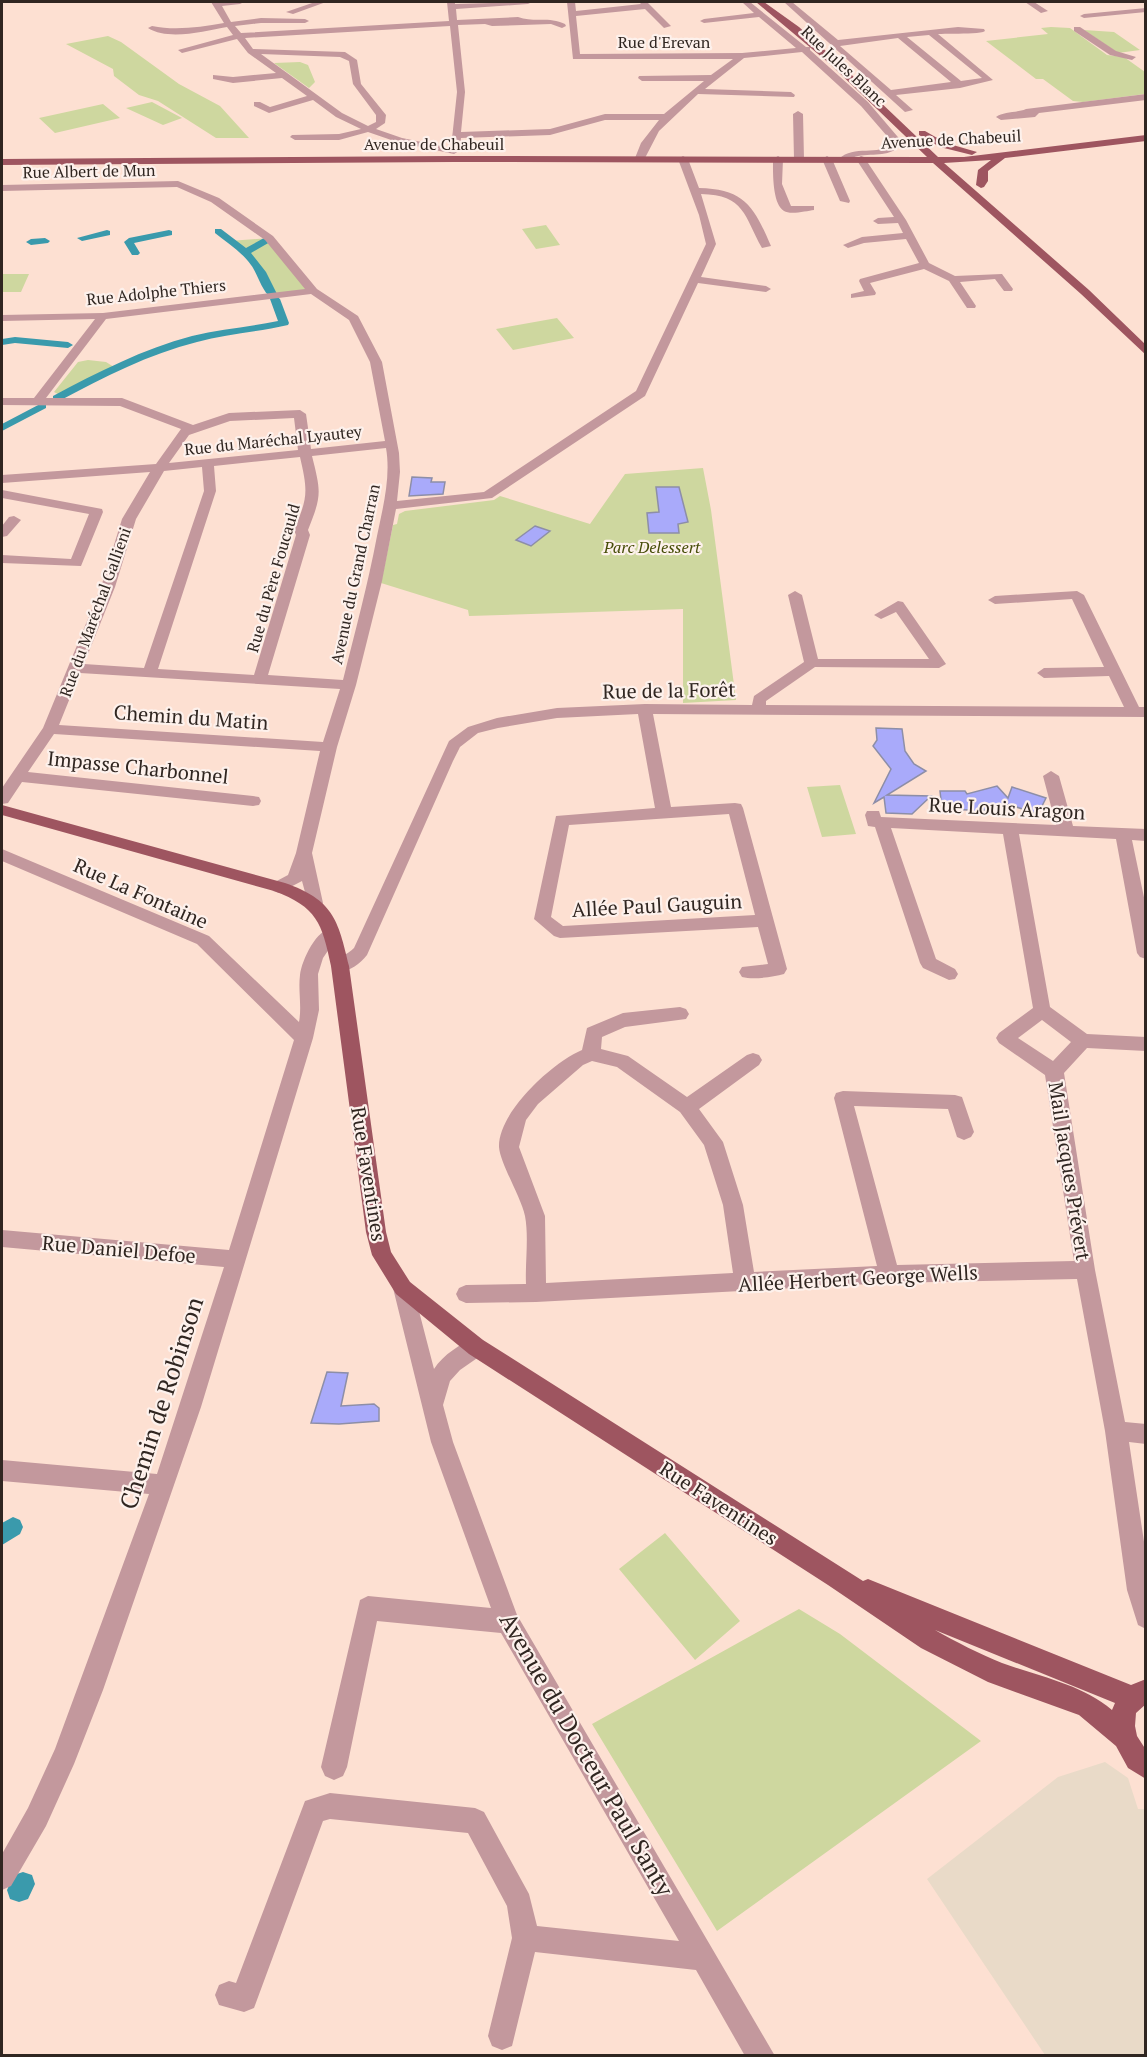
<svg xmlns="http://www.w3.org/2000/svg" width="1147" height="2057" viewBox="0 0 1147 2057" font-family="'PT Serif',serif">
<rect width="100%" height="100%" fill="#fde0d2"/>
<!-- commercial -->
<path fill="#e9dac8" d="M1105,1762L1128,1778L1138,1809H1145V2055H1045L927,1879L1058,1777Z"/>
<!-- green -->
<path fill="#ced79f" d="M1051,27L1070,28L1107,55L1124,57L1145,72V94L1083,102L1073,101L1043,79H1036L986,41L1048,34L1041,28Z
M1084,30L1114,32L1140,50L1118,53Z
M108,36L121,42L179,84L220,106L249,138H216L158,101L139,95L114,76L113,69L66,44Z
M300,62L308,65L315,82L309,88L274,63Z
M152,102L182,118L163,125L126,108Z
M103,104L120,118L55,133L39,118Z
M546,225L560,245L536,249L522,229Z
M269,238L313,291L272,294L261,271L245,252L229,241Z
M3,274H29L21,292H2Z
M557,318L574,338L513,350L496,329Z
M88,360L106,362L114,367L60,395L54,392L78,362Z
M703,468L711,510L736,700L683,703V609L469,616L468,610L381,583L393,525L397,524L399,514L405,511L494,500L500,496L590,524L625,474Z
M840,785L856,834L822,837L807,787Z
M665,1533L740,1621L695,1660L619,1569Z
M799,1609L840,1634L981,1741L717,1931L592,1724Z"/>
<g fill="none" stroke-linecap="round" stroke-linejoin="round">
<!-- canal -->
<path fill="#3a9aac" fill-rule="evenodd" d="M215,229H221L246,248L264,238H270V242L251,253L266,272L277,294L276,296L280,299L289,323L288,325C258,332 226,334 197,342C149,354 104,377 61,400H53V396C98,372 143,349 192,336C221,329 250,327 278,321L270,299L271,297C262,292 258,274 251,265C242,252 227,243 215,233Z
M107,230L110,231V235L82,241L77,238Z
M169,230L172,231V235L134,243L140,253L138,255H132L124,242L129,238Z
M45,238L50,241L48,243L31,245L26,242L31,239Z
M15,337L68,342L73,345L68,348L15,343L2,345V339Z
M42,403L46,404V408L2,431V424Z
M13,1517L20,1520L23,1527L20,1534L2,1545V1523Z
M23,1872L32,1875L35,1884L28,1899L19,1902L10,1899L7,1890L14,1875Z"/>
</g>
<!-- building -->
<path fill="#a9aafa" stroke="#8d8ea7" stroke-width="1.5" d="M412,477L432,478L431,482H445L443,494L409,496Z
M656,487H679L688,522L678,524L679,533H649L647,513L659,512Z
M535,526L550,531L531,546L516,540Z
M876,728L902,729L905,751L914,764L926,771L887,795L931,796L912,814L886,813L884,797L874,803L891,769L873,746L877,740Z
M997,786L1008,798L1012,787L1046,798L1038,814L1007,804L970,814L969,810L942,809L940,791H965L967,794Z
M327,1372L348,1373L341,1406L374,1404L379,1408V1421L339,1424L311,1423Z"/>
<g fill="none" stroke-linecap="round" stroke-linejoin="round">
<!-- minor -->
<path fill="#c3989d" fill-rule="evenodd" d="M211,2H244L240,4L222,6L231,22L261,18L305,19L309,21L305,23H261L235,26L241,33L449,21L447,2H455V4L532,2L528,4L456,9L457,20L518,17C534,23 549,16 565,24L566,26L562,28L551,24L492,26L485,24L458,25L465,92L461,132L550,129L605,114H664L704,81H642L638,78L639,76L711,75L733,59H573L567,2H575L576,11L641,4L639,2H647L671,26L664,28L645,9L576,16L580,54L742,53L796,48L759,17L704,23L700,21L704,19L754,13L742,2H750L806,47H810V50L868,102L903,143C890,158 875,153 858,156C851,157 848,162 841,161L839,159C854,144 878,157 893,143L861,106L802,52L744,58L705,89L791,92L795,95L794,97L698,94L659,131L645,158L640,161L635,158L641,143L659,120H605L550,135L461,138L460,146L456,149L459,151L454,154L397,142L368,132L339,140H295L290,137L292,135L339,134L361,129L336,117L313,100L269,113L254,106V102H260L270,107L307,96L282,78L233,83L213,79V75L233,77L276,73L248,53L237,39L182,53L178,50L233,35L227,27C204,31 169,41 148,28L152,26C176,31 200,27 224,23ZM450,26L457,92L451,148L402,138L376,129L385,123L386,115L361,84L357,60L345,52L253,49L245,38ZM261,54L340,57L349,61L353,84L376,115V122L368,126L342,113Z
M315,2H326L293,14L286,12Z
M784,2H792L838,40L958,27L984,29L985,31C979,35 949,33 938,34L993,80L960,88L896,95L913,110L905,112ZM929,35L982,78L961,81L907,37ZM898,38L951,82L891,90L840,46Z
M1025,2H1034L1048,11L1041,13Z
M1146,8V12L1084,18L1080,16L1084,14Z
M1074,27H1080L1116,51L1136,57L1132,60L1110,55L1074,31Z
M1146,94V100L1039,113L1035,117L1001,120L996,117C1004,111 1017,113 1026,109Z
M798,111L803,114L804,159L799,162L794,159L793,114Z
M683,156L688,159L699,188C745,189 754,207 771,246L762,248C744,216 745,195 701,194L716,244L701,277L766,286L771,289L766,292L698,283L645,396L492,498L396,509L382,581L356,685L337,747L312,853L323,903L321,907H309L302,881L279,893L273,891L271,887L273,883L288,875L296,853L320,751L54,734L28,772L253,796L259,797L261,801L259,805L253,806L22,782L8,803L2,804V788L43,728L101,587L122,519L150,472L2,483V475L156,464L181,429L120,406L2,405V398H34L95,319L2,321V315L103,313L305,289L265,240L211,202L177,187L2,191V185L178,181L219,198L273,236L317,289L358,316L382,362L399,453L400,472L397,501L484,492L636,391L706,244L699,215L678,159ZM311,294L349,320L370,362L385,441L311,449L306,414L300,410L229,413L193,425L122,398H46L106,319ZM294,418L298,450L169,463L189,435L230,421ZM386,448C391,477 383,507 377,536C368,584 355,632 343,680L268,675L310,535L308,530C322,495 321,492 312,456ZM300,457C308,492 308,497 294,530L296,535L254,675L158,669L216,491L214,466ZM202,467L204,491L144,668L84,664L115,587L136,519L164,471ZM80,673L340,689L323,742L59,725Z
M778,156L783,159L782,184L791,206H814V210C807,211 790,215 784,211C772,204 773,171 773,159Z
M827,156L832,159L850,201L849,203L840,201L822,159Z
M861,156L864,157L906,220L929,263L955,276L1002,274L1013,289L1012,291H1004L995,279L960,282L976,306L975,308H967L949,281L924,269L870,283L876,293L875,295L851,298V294L864,291L859,281L860,279L919,263L906,239L864,243L848,248L843,245L862,237L903,233L898,223L878,224L873,221L878,218L894,217L856,159Z
M2,490L102,509L103,512L81,566L2,563V555L71,559L89,514L2,498Z
M14,516L21,520L7,536L2,537V526L9,517Z
M795,591L802,595L818,659H929L896,612L881,619L874,615L898,601L903,602L946,664L939,668L815,667L766,701V705L1124,707L1109,676L1044,678L1037,673L1044,668L1104,667L1072,599L995,604L988,600L995,596L1077,591L1084,595L1139,707H1146V717L653,714L671,807L735,803L741,804L743,808L787,969L784,974C772,977 754,980 742,977L739,972L742,967L768,964L758,927L560,938L554,936L534,919L556,816L655,808L638,714L557,718L498,728L478,733L460,747L453,761L367,955C359,965 347,974 334,971L331,966C336,958 347,955 354,948L449,741L468,727L497,718L557,708L645,704L752,705L754,696L804,662L788,595ZM729,814L755,915L563,926L551,917L569,825Z
M1051,771L1059,776L1073,826L1146,829V841L1132,840L1146,907V959L1140,957L1137,953L1116,839L1019,834L1050,1007L1087,1034L1146,1037V1051L1087,1048L1064,1073L1095,1270L1125,1422L1146,1424V1444L1129,1442L1146,1555V1629L1138,1625L1127,1590L1105,1431L1077,1279L889,1283L536,1302L466,1303L459,1300L456,1294L459,1288L466,1285L526,1284C525,1263 529,1237 525,1216C521,1197 500,1163 499,1147C498,1112 553,1062 582,1050L587,1028L623,1013L680,1007L686,1009L689,1014L686,1019L625,1027L602,1037L601,1049L628,1056L687,1097L747,1055L753,1053L759,1055L762,1060L759,1065L699,1109L723,1142L743,1205L754,1272L877,1266L834,1098L836,1093L843,1091L955,1095L962,1097L974,1132L971,1137L964,1140L957,1137L948,1109L854,1106L897,1265L1074,1261L1045,1075L999,1043L996,1038L999,1033L1033,1008L1003,834L891,828L936,959L955,969L958,974L955,979L949,980L923,968L920,963L875,827L868,826L865,815L867,811H879L881,817L1056,825L1043,776ZM1042,1020L1071,1042L1053,1061L1018,1038ZM592,1061L617,1067L680,1112L704,1145L723,1205L733,1273L546,1283L545,1216L519,1147L526,1120L538,1104L583,1065Z
M2,849L209,936L299,1022C302,1006 298,991 300,975C302,959 319,923 337,929L340,933L323,958L318,974L319,1010L313,1038L201,1407L103,1690L74,1764L46,1826L11,1886L2,1890V1854L28,1808L55,1749L149,1494L2,1481V1460L157,1474L224,1267L2,1247V1230L229,1250L294,1040L197,944L2,861Z
M403,1279L410,1282L413,1288L434,1369C443,1355 461,1343 476,1338L483,1340L487,1347L483,1354L460,1370L450,1381L443,1405L453,1442L517,1615L775,2056H745L696,1970L535,1952L512,2046L502,2050L492,2046L488,2036L512,1938L507,1906L468,1833L330,1819L323,1821L254,2008L244,2012L219,2005L215,1995L219,1985L229,1981L236,1983L305,1801L330,1793L475,1808L484,1812L529,1894L537,1926L679,1941L501,1633L377,1621L347,1767L343,1776L334,1780L325,1776L321,1767L360,1600L368,1596L491,1608L431,1442L393,1288L396,1282Z"/>
<!-- major -->
<path fill="#9e5560" fill-rule="evenodd" d="M756,2H764L799,27L836,60L938,157H964L1146,135V141L1005,158L988,171V181L984,187L981,188L976,185L978,170L991,160L944,163L1089,290L1146,345V355L1081,294L933,163L453,162L2,165V159L453,156L927,157L830,64Z
M919,131H925L946,143L977,152L972,155L940,147L919,135Z
M2,805L285,883C333,900 338,919 349,966L386,1232L391,1252L410,1282L483,1340L863,1581L868,1579L1131,1685L1146,1679V1704L1136,1713L1135,1726L1137,1736L1146,1750V1779L1128,1768L1116,1746L1079,1715L988,1682L921,1648L828,1585L469,1354L396,1294L372,1255L366,1232L331,966C322,923 317,907 274,891L2,815ZM935,1630L1115,1703L1112,1710C1081,1684 1040,1677 1002,1663C980,1654 956,1642 935,1630Z"/>
</g>
<g text-anchor="middle" dominant-baseline="central" stroke-width="4.5" stroke-linejoin="round" paint-order="stroke">
<!-- far-street labels -->
<g font-size="16" fill="#302621" stroke="#fdf1ec">
<text x="664" y="42">Rue d'Erevan</text>
<text transform="translate(844 66) rotate(43)">Rue Jules Blanc</text>
<text transform="translate(951 139) rotate(-3)">Avenue de Chabeuil</text>
<text x="434" y="144">Avenue de Chabeuil</text>
<text transform="translate(89 171) rotate(-1)">Rue Albert de Mun</text>
<text transform="translate(156 292) rotate(-6)">Rue Adolphe Thiers</text>
<text transform="translate(273 440) rotate(-6)">Rue du Maréchal Lyautey</text>
<text transform="translate(355 574) rotate(-78)">Avenue du Grand Charran</text>
<text transform="translate(273 578) rotate(-74)">Rue du Père Foucauld</text>
<text transform="translate(95 612) rotate(-70)">Rue du Maréchal Gallieni</text>
</g>
<!-- far-park labels -->
<g font-size="16" font-style="italic" fill="#464d07" stroke="#fdf1ec">
<text x="652" y="547">Parc Delessert</text>
</g>
<!-- street labels -->
<g font-size="20" fill="#302621" stroke="#fdf1ec">
<text transform="translate(669 690) rotate(-1)">Rue de la Forêt</text>
<text transform="translate(191 717) rotate(4)">Chemin du Matin</text>
<text transform="translate(138 767) rotate(6)">Impasse Charbonnel</text>
<text transform="translate(1007 808) rotate(3)">Rue Louis Aragon</text>
<text transform="translate(141 893) rotate(24)">Rue La Fontaine</text>
<text transform="translate(657 905) rotate(-3)">Allée Paul Gauguin</text>
<text transform="translate(1070 1171) rotate(81)">Mail Jacques Prévert</text>
<text transform="translate(369 1174) rotate(81)">Rue Faventines</text>
<text transform="translate(119 1249) rotate(5)">Rue Daniel Defoe</text>
<text transform="translate(858 1278) rotate(-3)">Allée Herbert George Wells</text>
<text transform="translate(719 1503) rotate(33)">Rue Faventines</text>
</g>
<!-- near-street labels -->
<g font-size="24" fill="#302621" stroke="#fdf1ec">
<text transform="translate(161 1403) rotate(-72)">Chemin de Robinson</text>
<text transform="translate(587 1754) rotate(60)">Avenue du Docteur Paul Santy</text>
</g>
</g>
<!-- border -->
<rect width="1147" height="2057" fill="none" stroke="#302621" stroke-width="6"/>
</svg>
